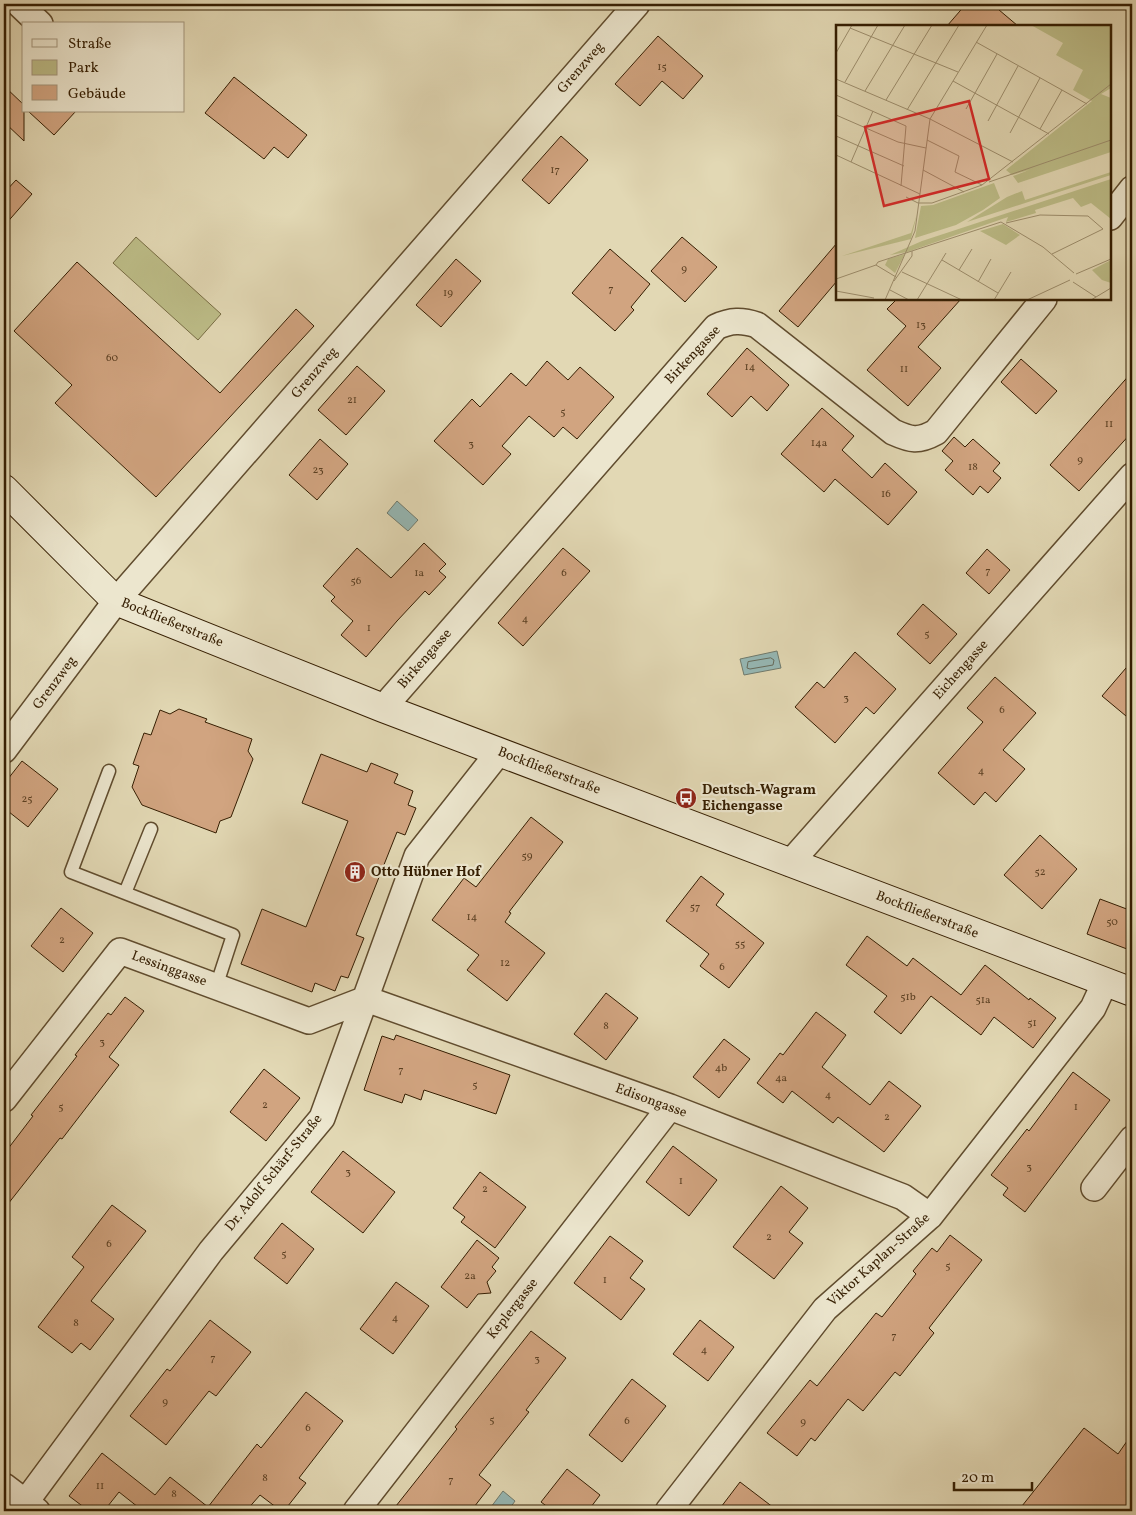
<svg xmlns="http://www.w3.org/2000/svg" width="1136" height="1515" viewBox="0 0 1136 1515" font-family="Vollkorn,serif">
<rect width="100%" height="100%" fill="#e2d8b4"/>
<filter id="stains"><feTurbulence type="fractalNoise" baseFrequency=".004" numOctaves="4"/><feColorMatrix values="0 0 0 0 .2 0 0 0 0 .09 0 0 0 0 .02 0 0 0 .5 -.17"/></filter>
<radialGradient id="worn" r=".72"><stop offset=".6" stop-color="#630" stop-opacity="0"/><stop offset="1" stop-color="#630" stop-opacity=".3"/></radialGradient>
<!-- green -->
<path fill="#bcbc87" stroke="#786d44" d="M136,237L221,314L198,340L113,263Z"/>
<!-- water -->
<path fill="#96b8b5" stroke="#6f7a6d" d="M397,501L418,520L408,531L387,513Z
M777,651L781,668L744,675L740,659Z
M503,1491L515,1501L508,1511H488Z"/>
<g fill="none" stroke-linecap="round" stroke-linejoin="round">
<!-- shore -->
<path stroke="#666b5c" stroke-width="1" d="M771,658L774,660L773,665L750,669L747,668L748,662Z"/>
</g>
<!-- building -->
<path fill="#d1a480" stroke="#351e02" d="M966,4H992L1018,26H947Z
M658,36L703,76L683,99L662,81L640,106L615,84Z
M234,77L307,135L288,158L274,147L264,159L205,113Z
M4,86L24,105V141L4,122Z
M28,111H76L54,135Z
M561,136L588,160L549,204L522,180Z
M16,180L32,194L4,226V193Z
M682,237L717,267L685,302L651,271Z
M837,243V281L798,327L779,311Z
M610,249L650,284L631,307L634,310L615,331L572,293Z
M456,259L481,281L441,327L416,305Z
M77,262L220,393L296,309L314,326L156,497L55,403L72,385L14,331Z
M897,299H961L918,347L941,368L908,406L867,370L906,326L887,309Z
M747,348L789,385L767,411L751,396L732,417L707,394Z
M1021,359L1057,391L1036,414L1001,382Z
M547,361L568,380L580,367L614,397L577,439L563,427L554,437L529,416L502,446L511,454L483,485L434,441L472,399L480,407L511,373L526,386Z
M357,366L385,391L346,435L318,410Z
M1132,372V432L1079,491L1050,465Z
M822,408L854,436L842,450L872,478L885,463L917,492L888,525L835,479L824,492L781,454Z
M954,437L965,447L973,439L1000,463L993,471L1001,478L988,493L980,486L973,495L945,470L953,461L942,451Z
M320,439L348,464L317,500L289,475Z
M424,543L446,564L439,571L446,577L429,595L425,591L397,621L366,657L341,635L353,621L331,601L335,597L323,586L357,548L391,578Z
M563,548L590,571L523,646L498,623Z
M987,549L1010,570L989,594L966,573Z
M923,604L957,634L930,664L897,634Z
M855,652L896,689L874,714L866,707L835,743L795,707L817,682L824,688Z
M1132,661V721L1102,696Z
M995,677L1036,713L1003,750L1025,769L996,802L985,792L974,805L938,773L983,722L967,708Z
M179,709L207,719L205,722L252,739L248,751L253,759L231,817L220,821L216,833L142,805L132,787L139,766L133,764L144,733L151,735L160,710L170,714Z
M321,754L367,772L371,763L398,774L394,783L413,791L408,805L416,808L405,835L397,832L356,935L364,938L348,978L341,976L335,991L315,983L312,992L241,964L262,909L306,927L348,821L302,803Z
M22,761L58,789L28,827L4,808V784Z
M531,817L563,842L509,912L511,913L505,922L545,953L507,1001L467,970L479,955L432,920L464,878L476,887Z
M1040,835L1077,869L1042,909L1004,875Z
M701,876L724,894L716,905L764,943L729,988L700,966L709,954L666,921Z
M1100,899L1132,911V935L1127,949L1087,934Z
M61,908L93,933L63,972L31,946Z
M867,936L907,966L913,958L961,995L985,965L1029,1000L1030,998L1056,1018L1033,1048L994,1017L981,1035L931,996L901,1034L874,1012L887,996L846,965Z
M606,993L638,1018L606,1060L574,1034Z
M125,997L144,1011L109,1057L119,1065L62,1139L60,1138L4,1209V1154L33,1116L31,1115L77,1056L75,1055L108,1013L111,1015Z
M816,1012L846,1035L822,1067L870,1105L889,1081L921,1106L884,1152L838,1117L833,1123L792,1091L783,1103L757,1083L780,1053L783,1055Z
M396,1035L510,1075L496,1114L424,1090L421,1100L405,1094L402,1103L364,1090L382,1036L394,1040Z
M724,1039L750,1059L719,1098L693,1077Z
M264,1069L300,1098L266,1141L230,1112Z
M1073,1072L1110,1100L1025,1212L1003,1195L1008,1188L991,1175L1027,1129L1029,1131Z
M673,1146L717,1180L689,1216L646,1182Z
M343,1151L395,1192L363,1233L311,1192Z
M480,1172L526,1207L495,1248L461,1222L465,1217L453,1208Z
M781,1186L808,1208L789,1232L803,1243L774,1279L733,1247Z
M112,1205L146,1231L91,1301L114,1319L90,1350L81,1343L72,1353L38,1327L84,1267L72,1257Z
M282,1223L314,1249L287,1284L254,1258Z
M950,1235L982,1260L929,1328L934,1333L900,1376L895,1372L863,1411L848,1399L815,1441L811,1438L797,1456L767,1433L810,1380L817,1386L876,1313L882,1317L916,1274L913,1271L932,1248L937,1252Z
M610,1236L643,1261L630,1278L645,1289L621,1320L574,1283Z
M477,1240L499,1258L492,1267L496,1271L487,1282L491,1293L478,1294L467,1308L441,1287Z
M396,1282L429,1306L393,1354L360,1329Z
M210,1320L251,1352L216,1396L209,1391L166,1445L130,1416L167,1369L170,1371Z
M700,1320L734,1347L708,1381L673,1354Z
M531,1331L566,1358L526,1410L529,1412L479,1475L491,1485L471,1511H392L457,1429L455,1427Z
M632,1379L666,1406L622,1462L589,1435Z
M306,1392L343,1421L299,1478L306,1483L284,1511H281L260,1495L246,1511H143L119,1492L104,1511H89L69,1496L102,1453L155,1495L170,1477L208,1507L257,1444L261,1448Z
M1084,1428L1118,1454L1132,1434V1511H1018Z
M567,1469L600,1495L588,1511H553L541,1502Z
M740,1482L778,1511H718Z"/>
<g fill="none" stroke-linecap="round" stroke-linejoin="round">
<!-- service casing -->
<g stroke="#604c2e" stroke-width="15">
<path id="service" d="M109,771L71,872L233,935L216,987
M125,893L151,829"/>
</g>
<!-- minor casing -->
<g stroke="#604c2e" stroke-width="28">
<path id="minor" d="M19,4L40,24
M1110,217L1132,189
M383,708L716,327C731,320 742,320 757,325L893,432C911,440 918,442 936,432L1044,299
M4,750L116,601L637,4
M790,863L1132,476
M4,1099L120,951L309,1021L366,999L670,1107L903,1197L930,1216
M1094,1188L1132,1139
M4,1486L37,1511
M19,1511L211,1251L322,1118L417,856L499,752
M356,1511L670,1107
M668,1511L825,1309L930,1216L1093,1008L1105,982"/>
</g>
<!-- secondary casing -->
<g stroke="#351e02" stroke-width="30">
<path id="secondary" d="M4,489L116,601L383,708L1132,992"/>
</g>
<!-- service -->
<use href="#service" stroke="#ece6ce" stroke-width="12"/>
<!-- minor -->
<use href="#minor" stroke="#ece6ce" stroke-width="25"/>
<!-- secondary -->
<use href="#secondary" stroke="#ece6ce" stroke-width="28"/>
</g>
<!-- icons -->
<defs>
<g id="bus-disc" transform="scale(1.125)"><circle r="9.5" fill="#8f2418" stroke="#ece6ce"/><path d="M-5-6H5V4H4V6H2V4H-2V6H-4V4H-5ZM-3.5-4V0h7V-4ZM-3.5 1.2v1.5H-2V1.2ZM2 1.2v1.5H3.5V1.2Z" fill="#fff"/></g>
<g id="building-disc" transform="scale(1.125)"><circle r="9.5" fill="#8f2418" stroke="#ece6ce"/><path d="M-4-6H4V6H1V3H-1V6H-4ZM-2.5-4.3h1.7v1.8h-1.7ZM.8-4.3h1.7v1.8H.8ZM-2.5-1h1.7V.8h-1.7ZM.8-1h1.7V.8H.8Z" fill="#fff"/></g>
</defs>
<g fill-rule="evenodd">
<use href="#bus-disc" x="686" y="798"/>
<use href="#building-disc" x="355" y="872"/>
</g>
<g text-anchor="middle" dominant-baseline="central" stroke-width="4.5" stroke-linejoin="round" paint-order="stroke">
<!-- number labels -->
<g font-size="11" fill="#5c4022">
<text x="662" y="67">15</text>
<text x="555" y="170">17</text>
<text x="684" y="269">9</text>
<text x="611" y="289">7</text>
<text x="448" y="293">19</text>
<text x="921" y="325">13</text>
<text x="112" y="358">60</text>
<text x="750" y="367">14</text>
<text x="904" y="369">11</text>
<text x="352" y="400">21</text>
<text x="563" y="412">5</text>
<text x="1109" y="424">11</text>
<text x="819" y="443">14a</text>
<text x="471" y="444">3</text>
<text x="1080" y="460">9</text>
<text x="973" y="467">18</text>
<text x="318" y="470">23</text>
<text x="886" y="494">16</text>
<text x="988" y="571">7</text>
<text x="419" y="573">1a</text>
<text x="564" y="573">6</text>
<text x="356" y="581">56</text>
<text x="525" y="619">4</text>
<text x="369" y="628">1</text>
<text x="927" y="634">5</text>
<text x="846" y="698">3</text>
<text x="1002" y="710">6</text>
<text x="981" y="771">4</text>
<text x="27" y="799">25</text>
<text x="527" y="856">59</text>
<text x="1040" y="872">52</text>
<text x="695" y="907">57</text>
<text x="472" y="917">14</text>
<text x="1112" y="922">50</text>
<text x="62" y="940">2</text>
<text x="740" y="944">55</text>
<text x="505" y="963">12</text>
<text x="722" y="967">6</text>
<text x="908" y="997">51b</text>
<text x="983" y="1000">51a</text>
<text x="1032" y="1023">51</text>
<text x="606" y="1026">8</text>
<text x="102" y="1042">3</text>
<text x="721" y="1068">4b</text>
<text x="401" y="1070">7</text>
<text x="781" y="1078">4a</text>
<text x="475" y="1085">5</text>
<text x="828" y="1095">4</text>
<text x="265" y="1105">2</text>
<text x="61" y="1107">5</text>
<text x="1076" y="1107">1</text>
<text x="887" y="1117">2</text>
<text x="1029" y="1167">3</text>
<text x="348" y="1172">3</text>
<text x="681" y="1181">1</text>
<text x="485" y="1189">2</text>
<text x="769" y="1237">2</text>
<text x="109" y="1244">6</text>
<text x="284" y="1254">5</text>
<text x="948" y="1266">5</text>
<text x="470" y="1276">2a</text>
<text x="605" y="1280">1</text>
<text x="395" y="1318">4</text>
<text x="76" y="1323">8</text>
<text x="894" y="1336">7</text>
<text x="704" y="1350">4</text>
<text x="213" y="1358">7</text>
<text x="537" y="1359">3</text>
<text x="165" y="1402">9</text>
<text x="492" y="1420">5</text>
<text x="627" y="1421">6</text>
<text x="803" y="1422">9</text>
<text x="308" y="1428">6</text>
<text x="265" y="1478">8</text>
<text x="451" y="1480">7</text>
<text x="100" y="1486">11</text>
<text x="174" y="1494">8</text>
</g>
<!-- street labels -->
<g font-size="14" fill="#351e02" stroke="#ece6ce">
<text transform="translate(581 68) rotate(-49)">Grenzweg</text>
<text transform="translate(693 355) rotate(-47)">Birkengasse</text>
<text transform="translate(315 373) rotate(-49)">Grenzweg</text>
<text transform="translate(172 623) rotate(22)">Bockfließerstraße</text>
<text transform="translate(425 659) rotate(-49)">Birkengasse</text>
<text transform="translate(961 670) rotate(-48)">Eichengasse</text>
<text transform="translate(55 683) rotate(-53)">Grenzweg</text>
<text transform="translate(549 771) rotate(21)">Bockfließerstraße</text>
<text transform="translate(927 915) rotate(21)">Bockfließerstraße</text>
<text transform="translate(169 969) rotate(20)">Lessinggasse</text>
<text transform="translate(651 1101) rotate(20)">Edisongasse</text>
<text transform="translate(274 1173) rotate(-51)">Dr. Adolf Schärf-Straße</text>
<text transform="translate(879 1260) rotate(-42)">Viktor Kaplan-Straße</text>
<text transform="translate(513 1309) rotate(-52)">Keplergasse</text>
</g>
<!-- poi labels -->
<g font-size="14" font-weight="bold" fill="#351e02" stroke="#ece6ce" text-anchor="start">
<text x="702" y="790">Deutsch-Wagram<tspan x="702" dy="16">Eichengasse</tspan></text>
<text x="371" y="872">Otto Hübner Hof</text>
</g>
</g>
<!-- overview -->
<g transform="translate(836 25)">
<rect width="275" height="275" fill="#e2d8b4"/>
<path d="M195,0H275V63L265,69L275,73V127L182,158L177,151L193,145L176,150L170,145L256,76L237,65L247,45L220,30L227,18ZM275,147V150L131,197L171,172L186,166L189,175ZM275,154V194L255,178L245,182L237,173L199,185L200,188L170,197L172,192L71,227L54,230L86,216ZM158,158L164,173L147,185L120,200L79,213L85,181L97,180ZM81,189L75,214L6,231L75,208ZM167,199L184,210L170,220L144,206ZM69,229L59,248L49,240L52,234ZM275,235V258L266,255L256,245Z" fill="#bcbc87"/>
<path fill="none" stroke="#9d8e6d" stroke-width="1" d="M14,3L122,47M140,17L251,79M0,28L16,0M0,54L94,94L177,137M117,56L213,109M9,57L42,0M29,66L69,0M0,70L70,101L65,161M50,75L96,0M130,84L161,29M71,85L123,0M0,90L62,117L90,123M152,96L182,41M204,104L226,65M174,108L204,53M0,111L68,141M91,115L123,131L119,147L146,160M0,130L84,169M15,137L37,86M87,145L128,167M153,157L275,115M70,172L82,178H96L146,160L275,59M170,198L204,190L252,191L267,204L216,229M106,235L162,268M40,240L42,237L165,197L207,222L238,248M123,245L136,224M66,247L126,275M240,249L275,234M0,254L40,240L60,252M58,256L76,231V226M142,257L155,234M237,257L260,272M54,265L73,275M0,266L38,273M49,275L79,206L94,94L151,0M81,275L110,228M158,275L175,247M191,275L234,255M255,275L275,263"/>
<path fill="#d62828" fill-opacity="0.15" stroke="#d62828" stroke-width="2.5" d="M133,76L153,154L48,181L29,102Z"/>
<rect width="275" height="275" fill="none" stroke="#351e02" stroke-width="2.5"/>
</g>
<!-- margin -->
<rect width="1136" height="1515" fill="none" stroke="#e2d8b4" stroke-width="20"/>
<rect x="5" y="5" width="1126" height="1505" fill="none" stroke="#351e02" stroke-width="2.5"/>
<rect x="10" y="10" width="1116" height="1495" fill="none" stroke="#351e02"/>
<!-- legend -->
<rect x="22" y="22" width="162" height="90" fill="#ece6ce" stroke="#a3967c"/>
<rect x="32" y="39" width="25" height="8" fill="#ece6ce" stroke="#a3967c"/>
<text x="68" y="48" font-size="15" fill="#351e02">Straße</text>
<rect x="32" y="60" width="25" height="15" fill="#bcbc87" stroke="#a3967c"/>
<text x="68" y="72" font-size="15" fill="#351e02">Park</text>
<rect x="32" y="85" width="25" height="15" fill="#d1a480" stroke="#a3967c"/>
<text x="68" y="98" font-size="15" fill="#351e02">Gebäude</text>
<!-- scale -->
<path d="M954 1482v8h78v-8" fill="none" stroke="#351e02" stroke-width="2.5"/>
<text x="961" y="1482" font-size="15" fill="#351e02" stroke="#ece6ce" stroke-width="4" paint-order="stroke">20 m</text>
<rect width="100%" height="100%" filter="url(#stains)"/>
<rect width="100%" height="100%" fill="url(#worn)"/>
</svg>
